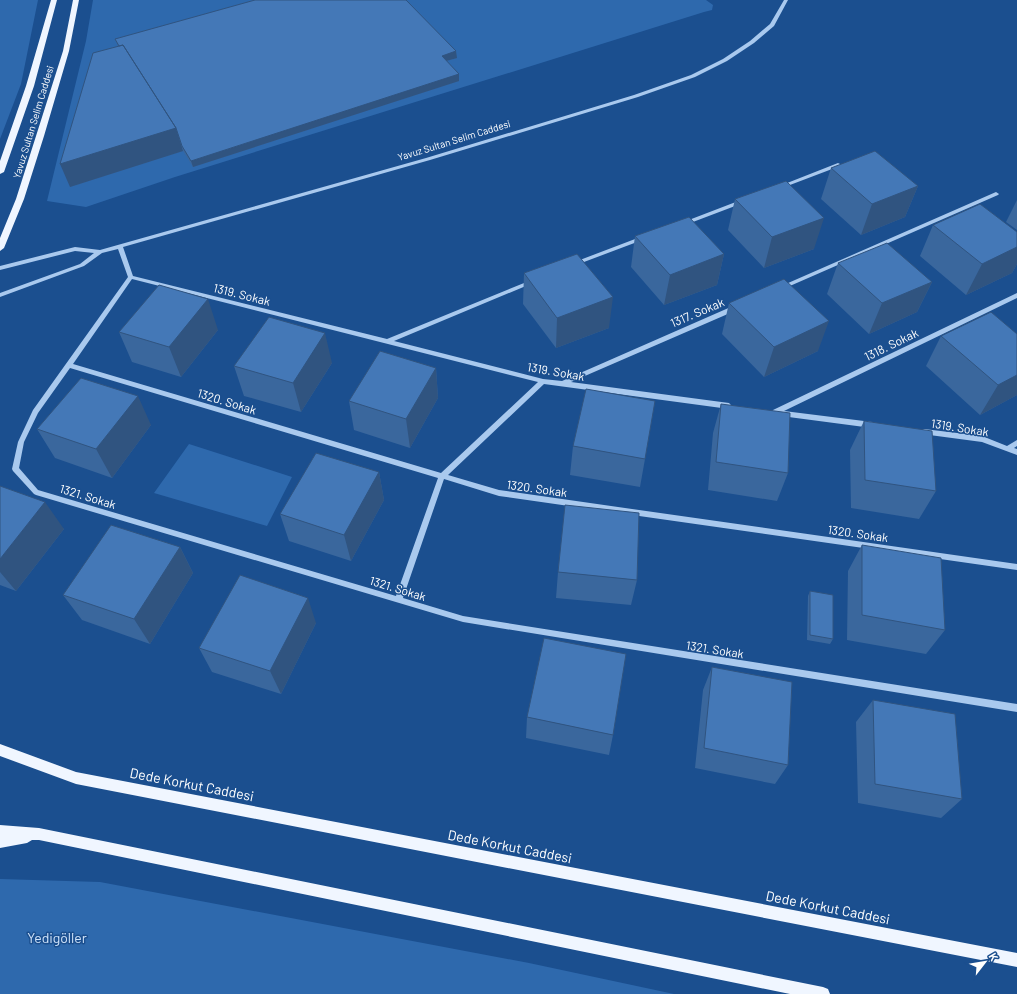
<svg xmlns="http://www.w3.org/2000/svg" width="1017" height="994" viewBox="0 0 1017 994" font-family="Barlow,sans-serif">
<rect width="100%" height="100%" fill="#1b4f8f"/>
<!-- green -->
<path fill="#2e69ad" d="M0,0H38L21,84L0,139Z
M93,0H706L713,5L712,10L704,12L175,177L86,207L47,201L86,41Z
M189,444L292,477L267,526L154,493Z
M0,879L100,882L529,963L674,994H0Z"/>
<g fill="none" stroke-linecap="round" stroke-linejoin="round">
<!-- minor -->
<path fill="#a9c9ee" fill-rule="evenodd" d="M784,0H788L774,26L754,43L727,61L695,77L638,97L430,160L123,247L133,276L387,339L529,281H533V283L394,341L543,379L562,381L733,306H737L738,308L737,310L571,382L729,403L732,406L731,408L729,409L544,384L448,475L499,490L1017,564V570L499,496L444,479L403,598L463,616L1017,704V712L463,622L36,495L34,494L13,471L12,469L18,442L33,410L128,277L118,249L102,253L84,266L0,297V293L80,264L94,253L75,251L0,270V266L75,247L100,250L426,158L634,95L691,75L723,59L750,41L770,24ZM132,279L538,382L441,473L73,364ZM70,368L438,478L396,596L38,490L19,468L24,442L38,413Z
M838,163L840,164V166L782,188H778L777,187Z
M996,192L999,194L998,195L783,289L781,290L778,288L779,287Z
M741,200L744,202L743,203L685,225L683,226L680,224L681,223Z
M643,236L645,237V239L576,265H572L571,264L572,263Z
M1017,293V298L784,411L872,422L875,425L874,427L872,428L781,416L778,413L775,415L773,414L772,412L773,410Z
M924,429L982,436L1007,446L1017,440V446L1014,448L1017,449V455L982,442L922,434L921,432L922,430Z"/>
<!-- major -->
<path fill="#f0f6ff" fill-rule="evenodd" d="M51,0H57L34,86L4,172L0,174V161L26,86Z
M73,0H79L69,51L44,136L24,199L4,248L0,251V238L16,199L63,51Z
M0,744L76,772L1017,953V967L76,784L0,756Z
M0,825L39,828L823,987L828,989L830,994H790L39,840H32L27,843L0,848Z"/>
</g>
<!-- wall -->
<path fill="#3a679d" d="M115,39L457,58L446,61L459,74V81L193,167L183,151L70,187L118,46Z
M831,168L918,186L905,217L861,235L821,199Z
M735,199L814,249L764,268L728,230Z
M1017,200V230L1006,222Z
M933,225L1017,232V264L1012,273L966,295L920,256Z
M635,236L724,254L717,285L664,305L631,267Z
M838,263L932,282L917,312L869,334L827,294Z
M524,273L609,328L556,348L523,304Z
M729,303L818,351L764,377L722,334Z
M218,330L181,377L132,362L119,332Z
M1017,334V395L980,415L926,366L941,336Z
M332,363L301,412L244,396L234,366Z
M436,368L438,398L410,448L354,430L349,401Z
M721,404L788,473L777,501L708,490L713,433Z
M864,421L936,491L919,519L851,508L850,450Z
M151,425L112,478L55,458L37,429Z
M573,446L645,459L640,487L570,475Z
M379,472L384,500L351,561L289,541L280,514Z
M0,486L64,529L16,591L0,585Z
M862,545L945,630L926,654L847,640L848,571Z
M180,547L193,573L150,644L82,620L63,595Z
M558,572L637,580L631,605L556,598Z
M810,591L833,639L830,644L807,640L808,596Z
M316,623L281,694L212,672L199,648Z
M712,667L788,765L775,784L695,768L703,690Z
M873,700L962,799L941,818L858,803L856,722Z
M527,717L613,735L609,755L526,738Z"/>
<!-- shaded-wall -->
<path fill="#305480" d="M456,51L457,58L442,62V56Z
M459,74V81L193,167L191,161Z
M176,128L183,151L70,187L60,164Z
M918,186L905,217L861,235L872,204Z
M824,218L814,249L764,268L772,237Z
M1017,247V264L1012,273L966,295L982,264Z
M724,254L717,285L664,305L670,275Z
M932,282L917,312L869,334L882,303Z
M613,297L609,328L556,348L557,318Z
M208,299L218,330L181,377L169,347Z
M829,321L818,351L764,377L774,347Z
M325,333L332,363L301,412L293,383Z
M436,368L438,398L410,448L406,419Z
M1017,375V395L980,415L998,385Z
M138,396L151,425L112,478L96,449Z
M379,472L384,500L351,561L344,535Z
M45,502L64,529L16,591L0,572V559Z
M180,547L193,573L150,644L134,619Z
M308,598L316,623L281,694L270,671Z"/>
<!-- building -->
<path fill="#4478b7" stroke="#305480" d="M255,0H406L456,51L442,56L459,74L191,161L182,146L176,128L123,45L119,46L115,39Z
M123,45L176,128L60,164L93,53Z
M875,151L918,186L872,204L831,168Z
M786,181L824,218L772,237L735,199Z
M980,204L1017,232V247L982,264L933,225Z
M689,217L724,254L670,275L635,236Z
M887,243L932,282L882,303L838,263Z
M577,254L613,297L557,318L524,273Z
M784,279L829,321L774,347L729,303Z
M159,285L208,299L169,347L119,332Z
M991,312L1017,334V375L998,385L941,336Z
M269,317L325,333L293,383L234,366Z
M380,351L436,368L406,419L349,401Z
M81,378L138,396L96,449L37,429Z
M586,389L655,401L645,459L573,446Z
M721,404L790,413L788,473L716,462Z
M864,421L932,431L936,491L865,480Z
M316,453L379,472L344,535L280,514Z
M0,486L45,502L0,559Z
M565,505L639,513L637,580L558,572Z
M111,525L180,547L134,619L63,595Z
M862,545L941,558L945,630L862,615Z
M240,575L308,598L270,671L199,648Z
M810,591L833,595V639L810,635Z
M544,638L626,654L613,735L527,717Z
M712,667L792,682L788,765L704,748Z
M873,700L955,714L962,799L875,784Z"/>
<g text-anchor="middle" dominant-baseline="central" stroke-width="3" stroke-linejoin="round" paint-order="stroke">
<!-- far-street labels -->
<g font-size="10" fill="#fff" stroke="#1b4f8f">
<text transform="translate(33 122) rotate(-73)">Yavuz Sultan Selim Caddesi</text>
<text transform="translate(454 140) rotate(-17)">Yavuz Sultan Selim Caddesi</text>
</g>
<!-- street labels -->
<g font-size="12" fill="#fff" stroke="#1b4f8f">
<text transform="translate(242 294) rotate(14)">1319. Sokak</text>
<text transform="translate(697 312) rotate(-23)">1317. Sokak</text>
<text transform="translate(891 344) rotate(-26)">1318. Sokak</text>
<text transform="translate(556 371) rotate(10)">1319. Sokak</text>
<text transform="translate(227 401) rotate(17)">1320. Sokak</text>
<text transform="translate(960 427) rotate(9)">1319. Sokak</text>
<text transform="translate(537 488) rotate(8)">1320. Sokak</text>
<text transform="translate(88 496) rotate(17)">1321. Sokak</text>
<text transform="translate(858 533) rotate(8)">1320. Sokak</text>
<text transform="translate(398 588) rotate(17)">1321. Sokak</text>
<text transform="translate(715 649) rotate(9)">1321. Sokak</text>
</g>
<!-- near-street labels -->
<g font-size="14" fill="#fff" stroke="#1b4f8f">
<text transform="translate(192 784) rotate(11)">Dede Korkut Caddesi</text>
<text transform="translate(510 846) rotate(11)">Dede Korkut Caddesi</text>
<text transform="translate(828 907) rotate(11)">Dede Korkut Caddesi</text>
</g>
<!-- near-park labels -->
<g font-size="14" fill="#cfe3fa" stroke="#1b4f8f">
<text x="57" y="937">Yedigöller</text>
</g>
</g>
<!-- north arrow -->
<g transform="translate(985 962) rotate(59)" stroke="#1b4f8f" stroke-width="3" paint-order="stroke">
<path d="M0-3L7 15L0 10L-7 15Z" fill="#ffffff"/>
<text y="-6" font-size="11" font-weight="bold" text-anchor="middle" fill="#ffffff">K</text>
</g>
</svg>
